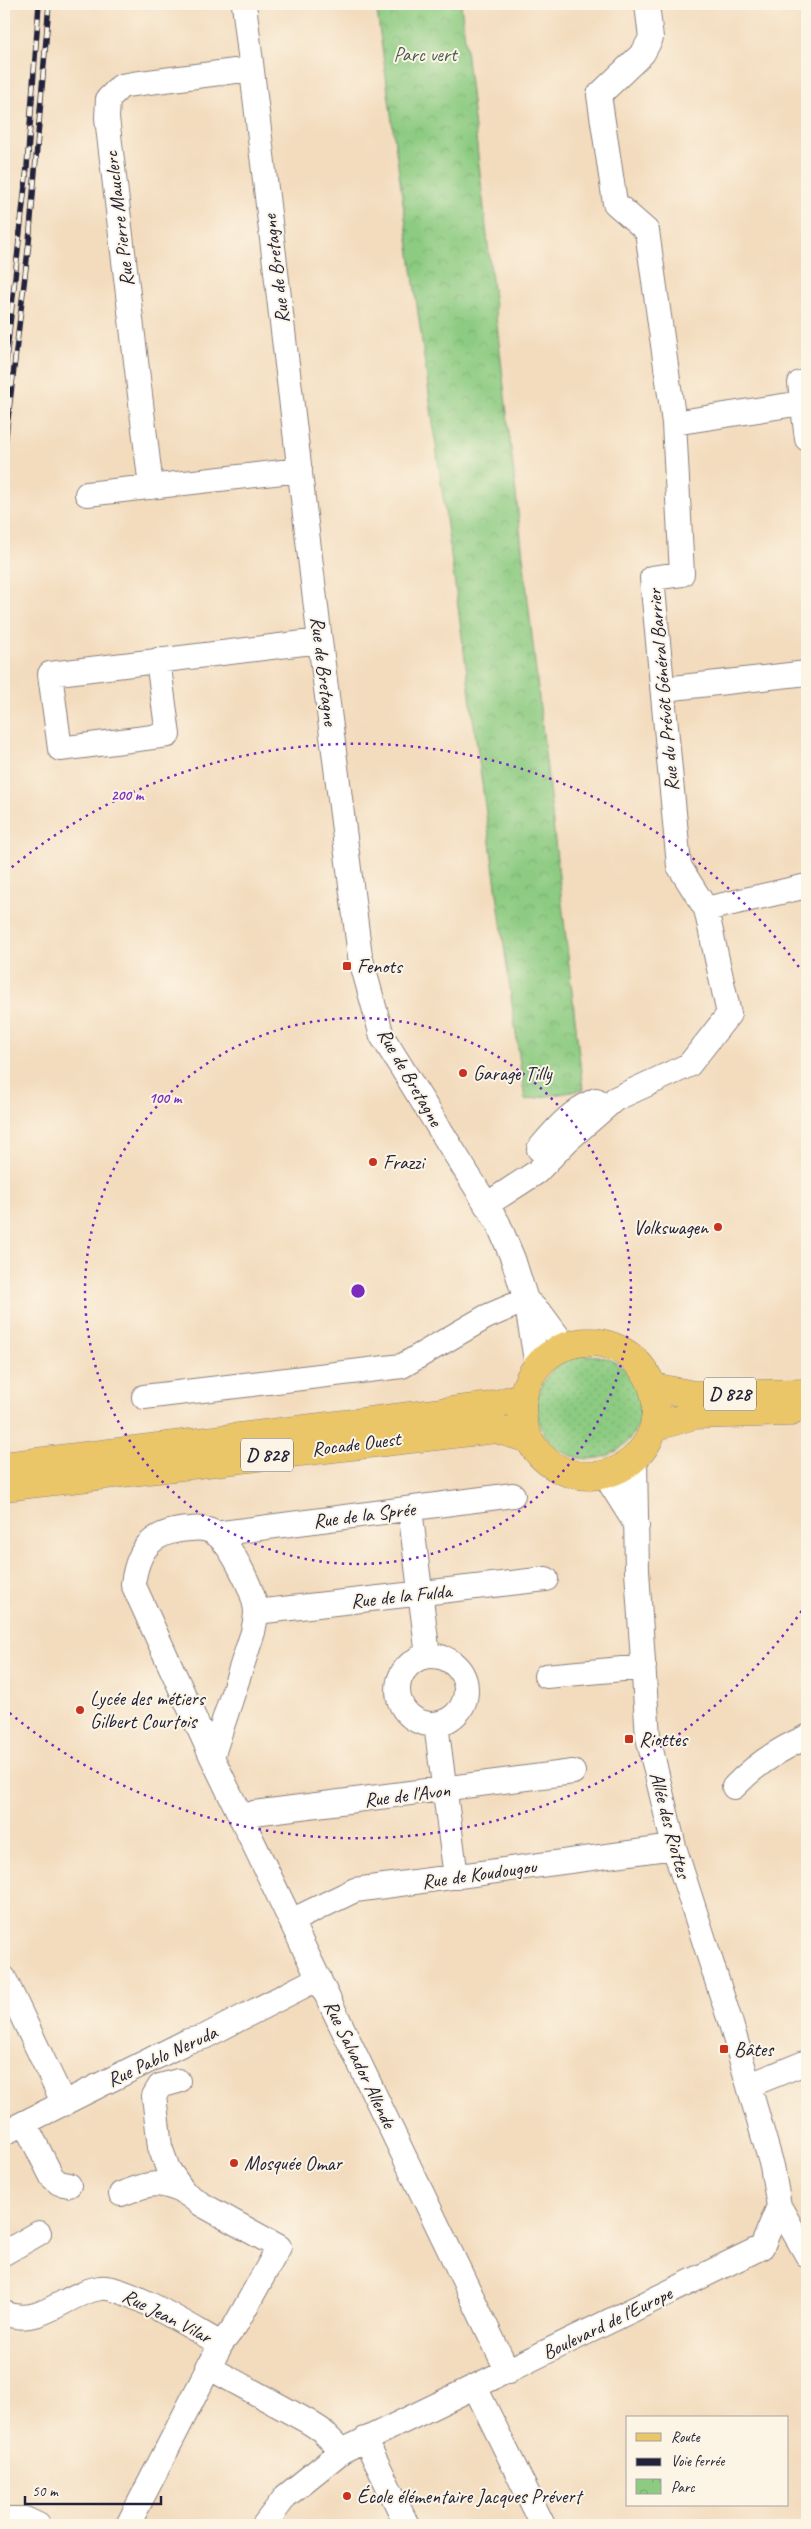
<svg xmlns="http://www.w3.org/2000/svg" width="811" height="2529" viewBox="0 0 811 2529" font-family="Caveat,sans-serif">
<defs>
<pattern id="grass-dots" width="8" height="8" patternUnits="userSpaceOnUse" patternTransform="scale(1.25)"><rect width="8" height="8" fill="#8ccb81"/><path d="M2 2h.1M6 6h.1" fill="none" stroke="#78ae70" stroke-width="1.8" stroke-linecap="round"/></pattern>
<pattern id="park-crowns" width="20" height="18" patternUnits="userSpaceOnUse" patternTransform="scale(1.25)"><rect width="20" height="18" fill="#8ccb81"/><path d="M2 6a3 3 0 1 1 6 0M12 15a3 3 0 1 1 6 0" fill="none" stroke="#78ae70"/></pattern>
</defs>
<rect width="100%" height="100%" fill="#fcf5e5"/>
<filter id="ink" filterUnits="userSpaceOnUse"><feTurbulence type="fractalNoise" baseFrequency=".02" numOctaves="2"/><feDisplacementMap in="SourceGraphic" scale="10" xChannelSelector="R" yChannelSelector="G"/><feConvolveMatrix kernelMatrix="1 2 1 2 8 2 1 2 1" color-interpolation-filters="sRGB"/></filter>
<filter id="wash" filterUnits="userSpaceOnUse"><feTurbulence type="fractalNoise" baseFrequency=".0096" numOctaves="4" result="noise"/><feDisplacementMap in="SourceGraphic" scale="20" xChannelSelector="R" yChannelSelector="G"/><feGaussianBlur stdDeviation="1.12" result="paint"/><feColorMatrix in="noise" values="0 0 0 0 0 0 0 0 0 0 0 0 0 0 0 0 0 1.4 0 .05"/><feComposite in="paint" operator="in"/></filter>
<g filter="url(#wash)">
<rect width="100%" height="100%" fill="#f3dcbe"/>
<!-- grass -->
<path fill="url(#grass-dots)" stroke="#57765e" d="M537 1407a52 52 0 1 1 104 0a52 52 0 1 1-104 0Z"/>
<!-- park -->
<path fill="url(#park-crowns)" stroke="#57765e" d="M376,4H461L583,1090L525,1100Z"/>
</g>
<g filter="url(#ink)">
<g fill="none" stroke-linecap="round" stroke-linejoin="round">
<!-- minor casing -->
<g stroke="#8a7f7c" stroke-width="26">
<path id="minor" d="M244,4L320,641L360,956L382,1036L498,1223L513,1259L526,1300L537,1366
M807,382L800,383L807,439
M674,423L802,403
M151,487L107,118L108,99L121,86L133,84L251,69
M87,494L300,470
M158,660L168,735L60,749L50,674L320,641
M664,689L807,673
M706,909L807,886
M539,1149C556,1129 571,1111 596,1100
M486,1205L537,1172L568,1140L615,1099L689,1065L729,1014L706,909L679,866L652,578L682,574L674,423L647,231L615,203L599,95L643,53L651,38L647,4
M526,1300L542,1315L565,1346
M144,1397L402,1366L486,1317L526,1300
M605,1475L637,1526
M410,1509L428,1656
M215,1534L513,1495
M256,1612L546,1579
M398 1690a34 34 0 1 1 68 0a34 34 0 1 1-68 0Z
M546,1676L644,1667
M436,1724L456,1877
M212,1757L253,1632C254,1626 256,1619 256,1612C255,1592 232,1547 216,1534C208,1528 199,1528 190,1529C152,1531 138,1548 133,1584L212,1757L508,2372
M734,1787C755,1765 779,1749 807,1737
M241,1818L254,1813L573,1772
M291,1921L355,1890L674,1847
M4,1978L64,2104
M750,2085L807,2062
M25,2124L52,2177L59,2183L69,2185
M4,2133L188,2041L204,2037L319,1978
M184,2192L201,2204L279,2247L235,2326L221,2344
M121,2194C148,2184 156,2179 184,2192L168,2169L160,2147L154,2096L160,2086L178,2081
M779,2206L807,2255
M4,2253L39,2233
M4,2313C41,2328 65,2293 100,2288C123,2284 197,2331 221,2344L128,2525
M208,2367L307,2421L321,2430L342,2451
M475,2387L543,2525
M365,2439L407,2525
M4,2519H25L38,2525
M264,2525L286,2496L342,2451L762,2247L779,2206L772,2166L731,2024L674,1847L648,1737L637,1571L635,1459"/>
</g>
<!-- major casing -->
<g stroke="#8a7f7c" stroke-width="29">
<path id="major" d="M522 1409a67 67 0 1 1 134 0a67 67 0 1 1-134 0Z
M653,1387L694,1395L807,1393
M655,1427L694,1415L791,1412
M4,1466L491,1406L523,1396
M4,1487L496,1429L529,1439"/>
</g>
<!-- minor -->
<use href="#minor" stroke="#fff" stroke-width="24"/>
<!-- major -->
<use href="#major" stroke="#ebc669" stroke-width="28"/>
<!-- rail casing -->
<g stroke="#22223b" stroke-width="5.5">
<path id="rail" d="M4,379L27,167L39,4
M4,452L29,242L49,4"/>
</g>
<!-- rail -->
<use href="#rail" stroke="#fcf5e5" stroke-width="4" stroke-dasharray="11" stroke-linecap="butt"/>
</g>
</g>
<!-- distance rings -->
<g fill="none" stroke="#7b2cbf" stroke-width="2.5" stroke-dasharray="2.5 5">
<circle cx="358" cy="1291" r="273"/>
<path d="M806 1605A547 547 0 0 1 6 1710M6 872A547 547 0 0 1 806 977"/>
</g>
<!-- markers -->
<g fill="#c8321e" stroke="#fcf5e5" stroke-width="2">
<rect x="342" y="961" width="10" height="10" rx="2.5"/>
<circle cx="463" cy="1073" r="5"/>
<circle cx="373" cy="1162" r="5"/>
<circle cx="718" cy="1227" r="5"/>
<circle cx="80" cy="1710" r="5"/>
<rect x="624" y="1734" width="10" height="10" rx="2.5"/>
<rect x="719" y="2044" width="10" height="10" rx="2.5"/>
<circle cx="234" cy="2163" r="5"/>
<circle cx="347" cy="2496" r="5"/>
</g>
<g text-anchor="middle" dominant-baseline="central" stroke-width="4" stroke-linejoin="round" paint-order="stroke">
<!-- shield labels -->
<g fill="#fcf5e5" stroke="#63616e" stroke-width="1">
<rect x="704" y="1377.5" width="52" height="33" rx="4"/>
<rect x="241" y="1438.5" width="52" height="33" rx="4"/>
</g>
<g font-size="19" font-weight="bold" fill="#22223b">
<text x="730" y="1394">D 828</text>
<text x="267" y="1455">D 828</text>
</g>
<!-- park labels -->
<g font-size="20" fill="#475d54" stroke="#fcf5e5">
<text x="425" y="54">Parc vert</text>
</g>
<!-- street labels -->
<g font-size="20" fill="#22223b" stroke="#fcf5e5">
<text transform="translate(119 219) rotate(-97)">Rue Pierre Mauclerc</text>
<text transform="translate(276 269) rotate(-97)">Rue de Bretagne</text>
<text transform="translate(324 671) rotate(83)">Rue de Bretagne</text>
<text transform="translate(663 690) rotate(-95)">Rue du Prévôt Général Barrier</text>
<text transform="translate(410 1077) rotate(60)">Rue de Bretagne</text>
<text transform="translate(356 1444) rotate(-7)">Rocade Ouest</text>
<text transform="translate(364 1515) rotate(-7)">Rue de la Sprée</text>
<text transform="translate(401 1596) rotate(-6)">Rue de la Fulda</text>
<text transform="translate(407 1795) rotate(-7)">Rue de l'Avon</text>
<text transform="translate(670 1825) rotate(75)">Allée des Riottes</text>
<text transform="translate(479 1874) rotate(-8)">Rue de Koudougou</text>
<text transform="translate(162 2056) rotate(-25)">Rue Pablo Neruda</text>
<text transform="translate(360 2064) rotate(64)">Rue Salvador Allende</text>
<text transform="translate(167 2316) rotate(27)">Rue Jean Vilar</text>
<text transform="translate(607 2323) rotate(-26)">Boulevard de l'Europe</text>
</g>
<!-- poi labels -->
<g font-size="20" fill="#22223b" stroke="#fcf5e5" text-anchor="start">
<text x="357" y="966">Fenots</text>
<text x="473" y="1073">Garage Tilly</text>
<text x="383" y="1162">Frazzi</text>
<text x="708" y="1227" text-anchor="end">Volkswagen</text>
<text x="90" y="1698">Lycée des métiers<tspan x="90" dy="23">Gilbert Courtois</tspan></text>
<text x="639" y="1739">Riottes</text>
<text x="734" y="2049">Bâtes</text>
<text x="244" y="2163">Mosquée Omar</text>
<text x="357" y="2496">École élémentaire Jacques Prévert</text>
</g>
</g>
<circle cx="358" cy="1291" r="8" fill="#7b2cbf" stroke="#fcf5e5" stroke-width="2.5"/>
<g font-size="15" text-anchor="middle" font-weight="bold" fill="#7b2cbf" stroke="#fcf5e5" stroke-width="4" stroke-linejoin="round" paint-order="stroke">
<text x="127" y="800">200 m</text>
<text x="165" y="1103">100 m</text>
</g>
<!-- margin -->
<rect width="811" height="2529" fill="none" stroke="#fcf5e5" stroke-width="20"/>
<!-- legend -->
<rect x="626" y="2416" width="162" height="90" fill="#fcf5e5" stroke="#a5a1a1"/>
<rect x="636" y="2433" width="25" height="8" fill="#ebc669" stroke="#a5a1a1"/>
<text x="671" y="2442" font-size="15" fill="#22223b">Route</text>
<rect x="636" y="2458" width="25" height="8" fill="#22223b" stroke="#a5a1a1"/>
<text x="671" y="2466" font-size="15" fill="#22223b">Voie ferrée</text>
<rect x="636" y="2479" width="25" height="15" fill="url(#park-crowns)" stroke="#a5a1a1"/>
<text x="671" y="2492" font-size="15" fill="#22223b">Parc</text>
<!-- scale -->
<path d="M25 2496v8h136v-8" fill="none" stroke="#22223b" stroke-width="2.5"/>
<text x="32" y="2496" font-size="15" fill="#22223b" stroke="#fcf5e5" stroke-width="4" paint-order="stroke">50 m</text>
</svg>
